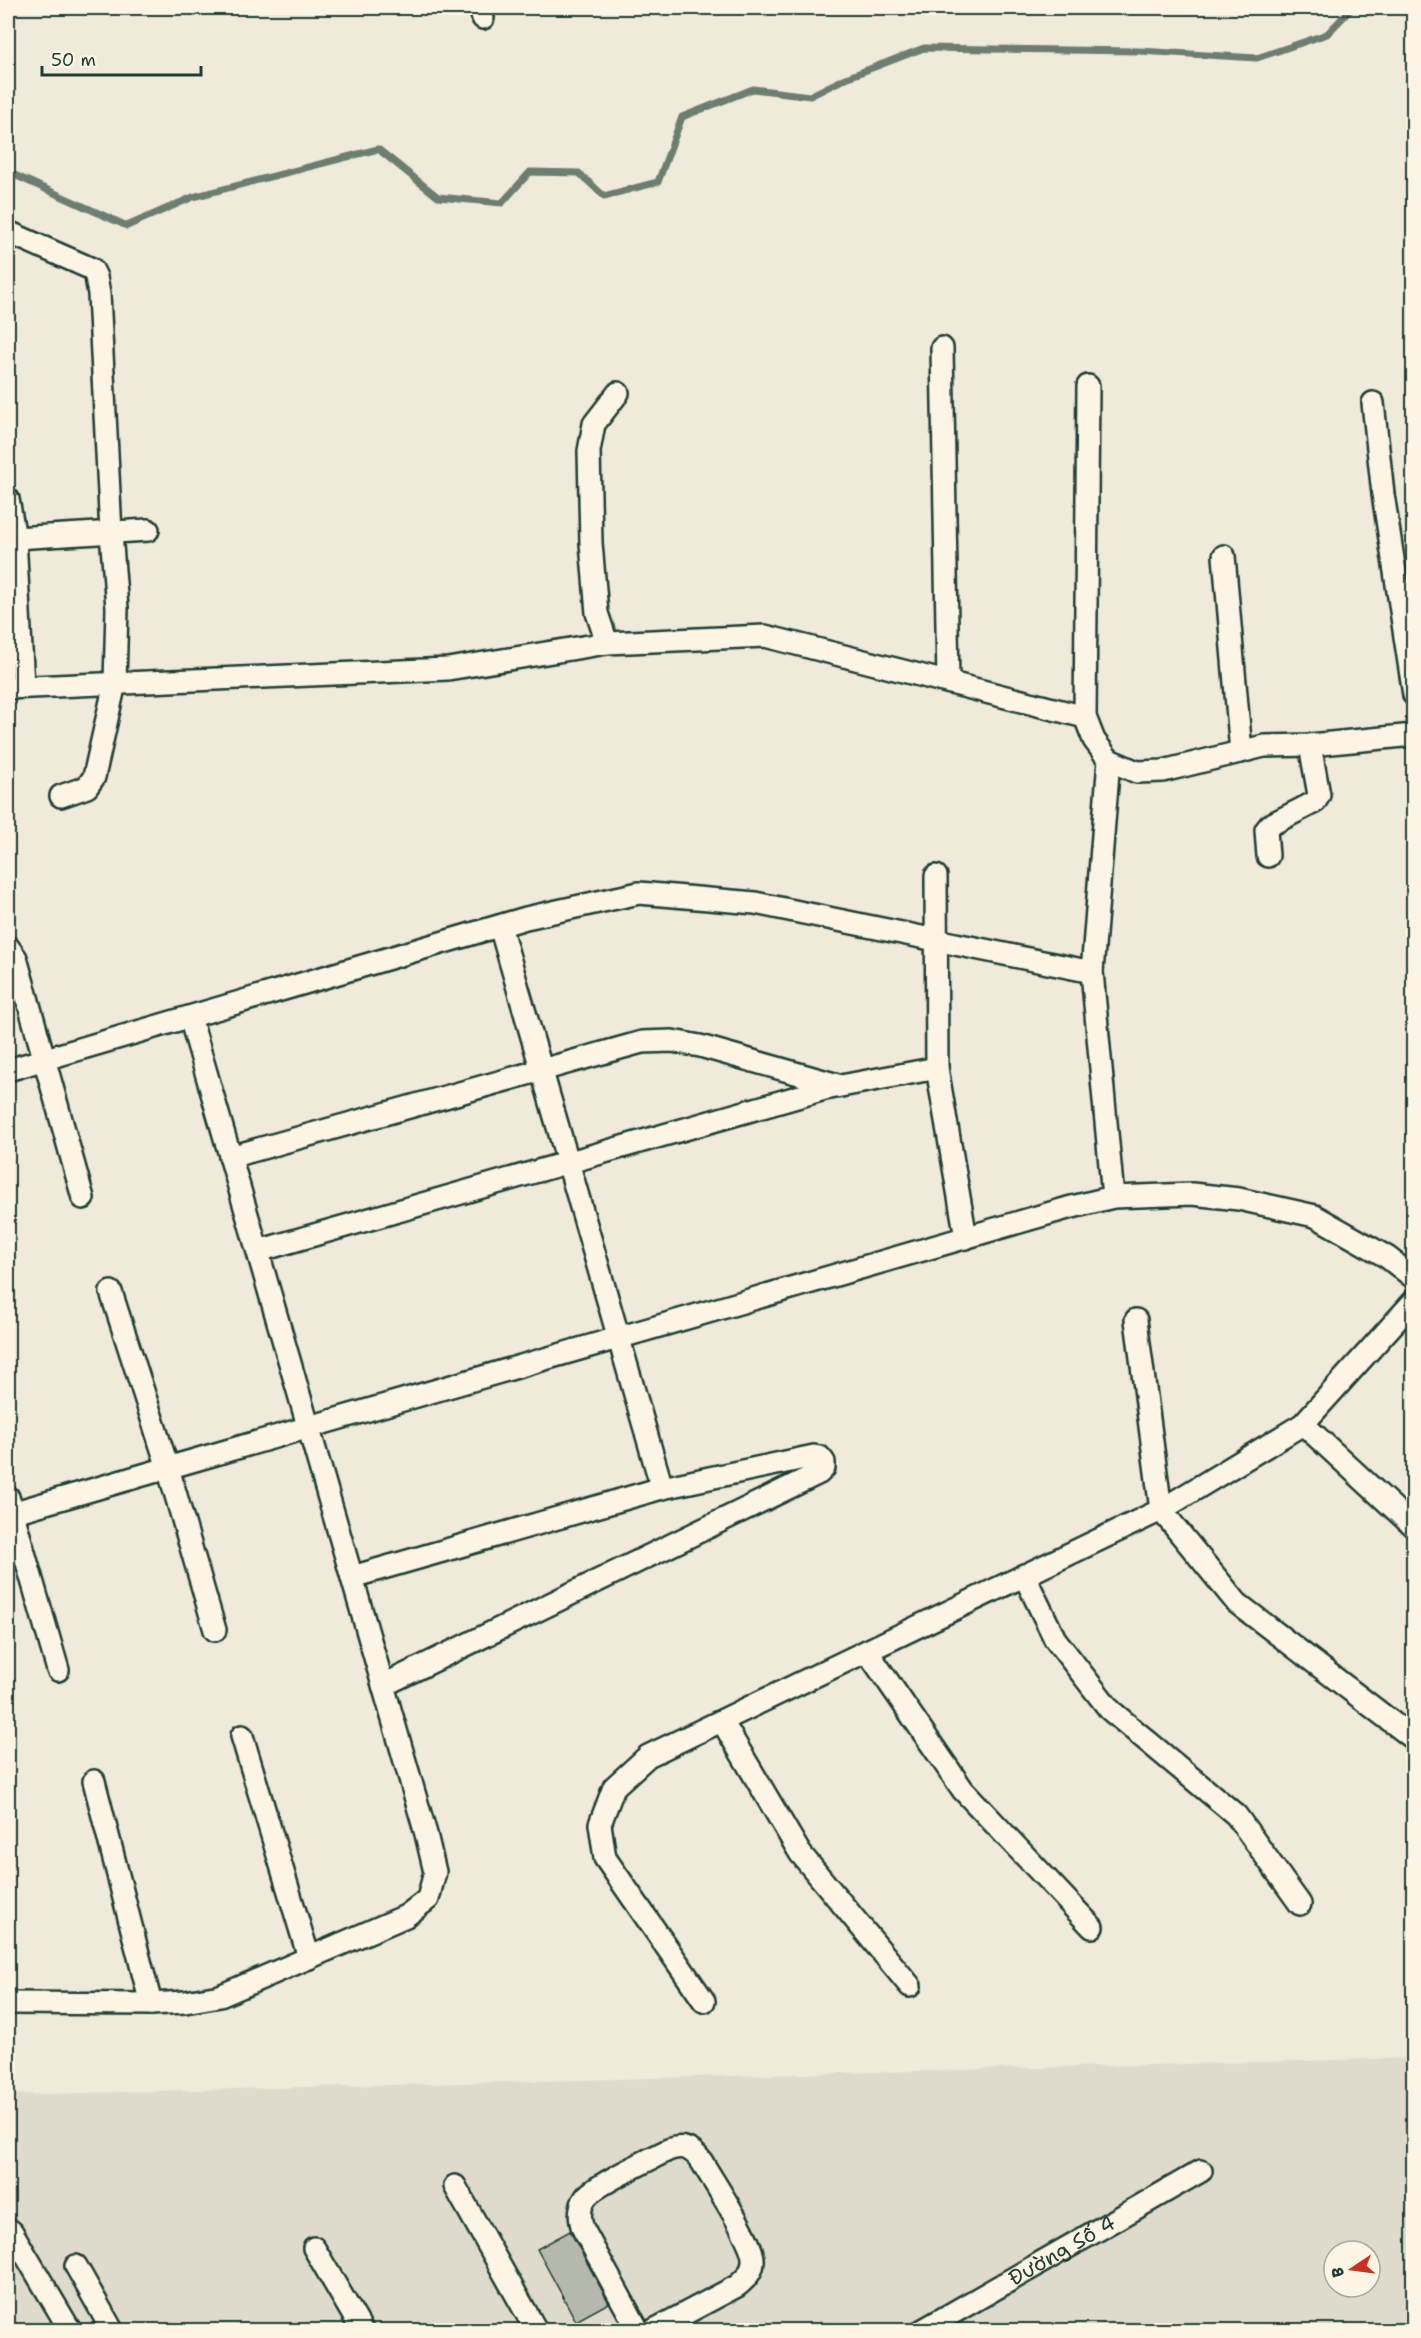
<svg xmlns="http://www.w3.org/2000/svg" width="1421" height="2338" viewBox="0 0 1421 2338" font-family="'Shantell Sans',sans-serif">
<rect width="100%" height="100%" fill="#efeada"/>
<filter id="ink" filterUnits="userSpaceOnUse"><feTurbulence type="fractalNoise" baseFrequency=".0167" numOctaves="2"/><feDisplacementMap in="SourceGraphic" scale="12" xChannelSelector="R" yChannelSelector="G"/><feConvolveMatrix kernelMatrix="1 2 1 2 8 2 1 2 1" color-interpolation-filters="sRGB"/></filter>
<g filter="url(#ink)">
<!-- built -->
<path fill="#dedbcc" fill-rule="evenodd" d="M1413,2058V2330H8V2095ZM1334,2251H1370V2287H1334Z"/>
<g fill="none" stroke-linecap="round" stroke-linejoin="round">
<!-- stream -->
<path stroke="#6c7d71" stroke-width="7" d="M8,172L127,226L193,197L378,149L438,197L502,203L530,172L579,173L604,196L658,182L682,117L753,89L810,96L846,78L924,48L1139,51L1257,58L1327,34L1352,8"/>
</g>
<!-- building -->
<path fill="#b5b9ad" stroke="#1f3d34" stroke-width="1.5" d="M570,2231L609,2303L576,2321L537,2249Z"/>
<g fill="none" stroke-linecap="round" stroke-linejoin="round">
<!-- minor casing -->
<g stroke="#1f3d34" stroke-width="26">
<g id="minor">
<path d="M480,8L483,18"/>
<path d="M8,232L92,269L96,277L99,294L111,533L117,608L115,683L94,777L87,787L61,796"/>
<path d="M942,348L948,682"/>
<path d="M1088,386L1085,717L1094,740L1109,760L1092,972L1113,1197"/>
<path d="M1373,403L1383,494L1414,695"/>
<path d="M8,499L15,538L23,686"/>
<path d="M15,538L148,530"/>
<path d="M1224,556L1241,752"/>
<path d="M607,643L597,613L591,543L589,451L594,424L618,393"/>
<path d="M8,688L448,669L607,643L765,636L1085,717"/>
<path d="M1109,760L1137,772L1163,771L1264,746L1310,745L1414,735"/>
<path d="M1268,856L1266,830L1270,825L1315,802L1319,795L1310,745"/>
<path d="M936,876L937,1068L966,1238"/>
<path d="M500,926L662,1488"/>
<path d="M8,947L16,958L83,1198"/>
<path d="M8,1070L526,918L639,893L755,903L1092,972"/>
<path d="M230,1157L642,1042L672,1041L700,1046L838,1085"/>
<path d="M258,1251L825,1089L937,1068"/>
<path d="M111,1292L168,1468L215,1630"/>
<path d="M1136,1320L1161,1510L1237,1603L1414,1739"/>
<path d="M1303,1424L1414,1527"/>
<path d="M8,1497L58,1670"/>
<path d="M8,1514L1068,1208L1113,1197L1192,1194L1239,1199L1315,1216L1387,1257L1414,1278"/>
<path d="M1024,1575L1055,1639L1110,1710L1236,1815L1300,1904"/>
<path d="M352,1577L662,1488L814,1456L820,1457L824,1462V1468L819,1473L384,1685"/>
<path d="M867,1651L963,1790L1092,1927"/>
<path d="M722,1721L800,1853L910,1986"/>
<path d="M242,1736L309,1958"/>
<path d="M94,1781L151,2004"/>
<path d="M704,2001L605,1858L600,1824L614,1787L648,1756L1161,1510L1303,1424L1414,1301"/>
<path d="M8,2003L151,2004L185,2002L220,1996L406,1916L428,1899L435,1872L426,1834L190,1017"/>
<path d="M455,2186L536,2330"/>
<path d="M8,2229L12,2232L70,2330"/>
<path d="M314,2248L362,2330"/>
<path d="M76,2266L112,2330"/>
<path d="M638,2330L583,2229C579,2218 579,2207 586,2197C595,2185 651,2159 668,2150C683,2144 693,2149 702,2162C713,2181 753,2241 753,2259C754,2270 746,2279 737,2286L654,2330"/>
<path id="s1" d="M923,2330L1201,2171"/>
</g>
</g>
<!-- minor -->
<use href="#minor" stroke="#fcf5e5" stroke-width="21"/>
</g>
</g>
<g text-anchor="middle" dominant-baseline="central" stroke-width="5" stroke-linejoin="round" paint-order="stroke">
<!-- street labels -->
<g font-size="21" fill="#1f3d34" stroke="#fcf5e5">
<text stroke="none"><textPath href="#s1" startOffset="160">Đường Số 4</textPath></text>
</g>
</g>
<!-- margin -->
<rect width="1421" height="2338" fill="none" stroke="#fcf5e5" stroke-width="30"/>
<rect x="15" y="15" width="1391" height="2308" fill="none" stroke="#1f3d34" stroke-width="2" filter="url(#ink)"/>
<!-- north arrow -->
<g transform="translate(1352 2269) rotate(257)"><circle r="28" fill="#fcf5e5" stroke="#a4ab9e" stroke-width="1.5"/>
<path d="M0-4.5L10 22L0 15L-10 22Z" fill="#c8321e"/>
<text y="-9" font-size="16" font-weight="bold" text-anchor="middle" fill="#1f3d34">B</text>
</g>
<!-- scale -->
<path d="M42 66v9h159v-9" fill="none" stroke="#1f3d34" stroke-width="3"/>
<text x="51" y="66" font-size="18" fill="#1f3d34" stroke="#fcf5e5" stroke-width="4.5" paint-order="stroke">50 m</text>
</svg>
